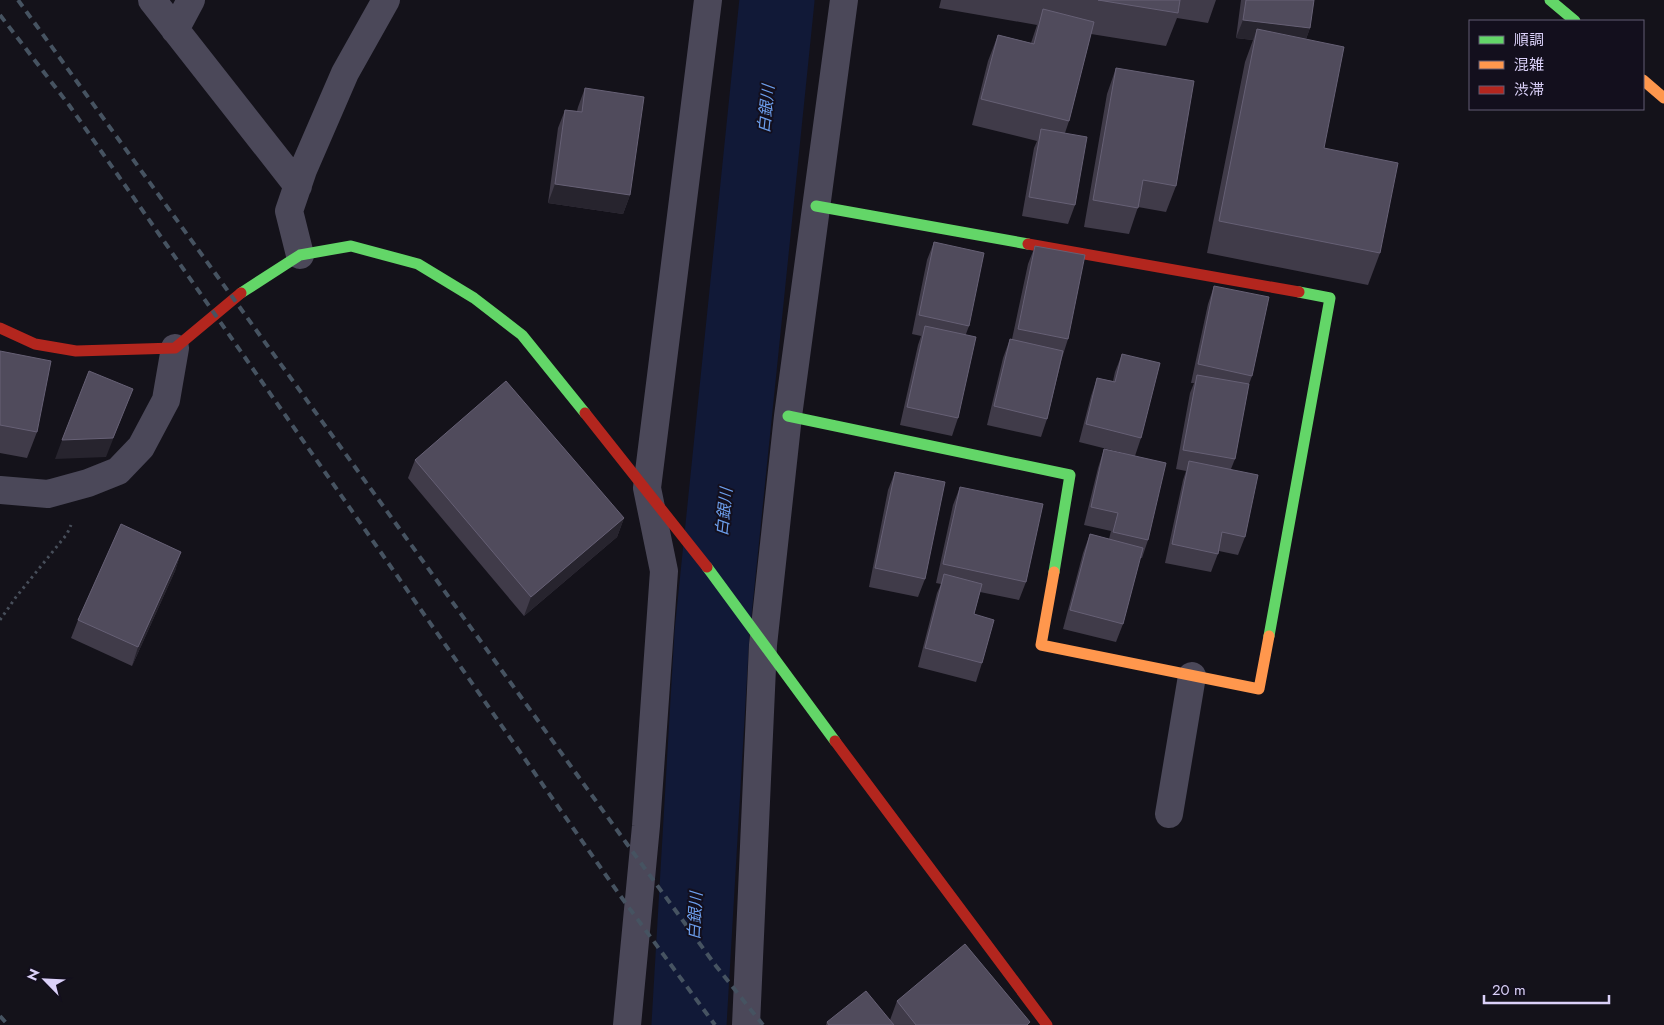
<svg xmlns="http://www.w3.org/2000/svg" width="1664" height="1025" viewBox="0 0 1664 1025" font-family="Jost,'Noto Sans JP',sans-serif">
<rect width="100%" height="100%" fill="#14121a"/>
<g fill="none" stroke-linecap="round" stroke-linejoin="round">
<!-- river -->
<path stroke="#111937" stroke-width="75" d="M689,1025L712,633L777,0"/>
<!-- path -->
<path stroke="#474e5a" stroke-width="3" stroke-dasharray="2.5 4" stroke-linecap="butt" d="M0,620L16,597L67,534L71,525"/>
<!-- street -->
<path stroke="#4b4859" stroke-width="28" d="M152,0L298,186
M175,30L191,0
M300,255L289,211L303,170L345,73L386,0
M0,490L48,494L88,483L118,471L141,447L166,400L175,348
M1169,814L1192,676
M627,1025L646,826L664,571L647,488L708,0
M746,1025L763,645L788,416L844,0"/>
<!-- fast -->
<path stroke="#63d668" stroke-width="11" d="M1550,0L1575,21
M816,206L1028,244
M241,293L300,255L351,246L418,264L474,298L522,335L585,413
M788,416L1070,475L1054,572
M707,567L835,741
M1269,636L1330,298L1299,292"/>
<!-- slow -->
<path stroke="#ff974d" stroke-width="11" d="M1643,80L1664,98
M1054,572L1041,645L1259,689L1269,636"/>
<!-- jam -->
<path stroke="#b3261e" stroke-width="11" d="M1028,244L1299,292
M0,328L35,344L76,351L175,348L241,293
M585,413L707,567
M835,741L1047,1025"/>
<!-- rail -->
<path stroke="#465361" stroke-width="4" stroke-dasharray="8 6" stroke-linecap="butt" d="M18,0L627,844L716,966L763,1025
M0,15L69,105L619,894L715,1025
M0,1016L8,1025"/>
</g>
<!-- wall -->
<path fill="#403b49" d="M941,0H1216L1208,23L1177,18L1166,46L1091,34L1069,121L1065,133L1075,205L1068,224L1022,216L1034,148L1037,141L972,125L988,61L998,35L1031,43L1037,25L939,8Z
M1241,0H1314L1310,28L1306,39L1324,148L1380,253L1368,285L1207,253L1245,62L1253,40L1236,38Z
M1116,68L1176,186L1166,212L1138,207L1129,234L1084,227L1107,94Z
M585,88L630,195L623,214L548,203L558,128L565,110L577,111L578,107Z
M934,242L969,326L966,334L958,418L952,436L900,425L918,345L921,336L912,334L927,260Z
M1035,246L1068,339L1062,358L1047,419L1041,437L987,425L1003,358L1010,339H1012L1028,264Z
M1214,286L1252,376L1248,387L1235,459L1231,469L1245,537L1238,555L1219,551L1211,572L1165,563L1183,480L1186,471L1176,469L1190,393L1194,383H1191L1208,304Z
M0,351L37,432L27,458L0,453Z
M1122,354L1141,438L1135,456L1148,540L1142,558H1140L1123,624L1116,642L1063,629L1083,553L1090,534L1109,539L1111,531L1084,525L1098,468L1104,449L1127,454L1079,442L1091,396L1097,378L1113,381L1115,372Z
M415,460L624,518L617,537L524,616L408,478Z
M895,472L925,579L918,597L869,587L888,490Z
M960,487L1026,582L1019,600L980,592L974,614L982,663L976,682L918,667L937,593L941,584L936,583L953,505Z
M181,552L175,571L132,666L71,638L78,620Z
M897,1001L1029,1025H826L827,1022L890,1020Z"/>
<!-- shaded-wall -->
<path fill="#27242e" d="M1243,20L1310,28L1303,47L1257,29L1253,40L1236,38Z
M555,184L630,195L623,214L548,203Z
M133,389L106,457L55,459L62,440Z
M624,518L617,537L524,616L531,597Z
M181,552L175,571L132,666L138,647Z"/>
<!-- building -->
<path fill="#504b5c" stroke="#666075" d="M1098,0H1180L1178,13Z
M1246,0H1314L1310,28L1243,20Z
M1043,9L1094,22L1069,121L981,99L998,35L1034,44Z
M1257,29L1344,47L1324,148L1398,163L1380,253L1219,221Z
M1116,68L1194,81L1176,186L1143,180L1138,208L1093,200Z
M585,88L644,97L630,195L555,184L565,110L582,112Z
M1041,129L1087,137L1075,205L1029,197Z
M934,242L984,253L969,326L919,315Z
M1035,246L1085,255L1068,339L1018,329Z
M1214,286L1269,297L1252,376L1198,364Z
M925,326L976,337L958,418L907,407Z
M1010,339L1063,351L1047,419L994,406Z
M0,351L51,361L37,432L0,425Z
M1122,354L1160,363L1141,438L1086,424L1097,378L1115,382Z
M89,371L133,389L113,438L62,440Z
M1197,375L1249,384L1235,459L1183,450Z
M506,381L624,518L531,597L415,460Z
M1104,449L1166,463L1148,540L1113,532L1118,513L1091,507Z
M1189,461L1258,475L1245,537L1222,532L1218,554L1172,544Z
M895,472L945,482L925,579L875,568Z
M960,487L1043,504L1026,582L943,564Z
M121,524L181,552L138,647L78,620Z
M1090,534L1143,548L1123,624L1070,610Z
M944,574L982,584L974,614L994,620L982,663L925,648Z
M965,944L1030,1022L1027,1025H916L897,1001Z
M866,991L894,1025H829L827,1022Z"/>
<g text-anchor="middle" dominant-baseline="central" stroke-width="4" stroke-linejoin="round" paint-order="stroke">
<!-- water labels -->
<g font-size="16" font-style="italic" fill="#6c9eec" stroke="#130f1d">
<text transform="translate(766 109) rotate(-84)">白銀川</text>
<text transform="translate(724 512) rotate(-84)">白銀川</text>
<text transform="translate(695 916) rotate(-87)">白銀川</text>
</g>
</g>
<!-- legend -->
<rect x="1469" y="20" width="175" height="90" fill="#130f1d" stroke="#635d75"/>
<rect x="1479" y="36" width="25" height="8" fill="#63d668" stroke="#635d75"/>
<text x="1514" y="45" font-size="15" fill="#dbd1f9">順調</text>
<rect x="1479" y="61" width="25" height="8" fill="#ff974d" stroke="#635d75"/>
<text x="1514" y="70" font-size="15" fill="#dbd1f9">混雑</text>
<rect x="1479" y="86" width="25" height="8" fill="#b3261e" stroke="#635d75"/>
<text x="1514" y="95" font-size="15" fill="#dbd1f9">渋滞</text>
<!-- north arrow -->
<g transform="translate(45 980) rotate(294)" stroke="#130f1d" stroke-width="4" paint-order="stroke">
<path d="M0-4L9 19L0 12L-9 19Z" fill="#dbd1f9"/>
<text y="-8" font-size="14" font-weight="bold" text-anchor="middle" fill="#dbd1f9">N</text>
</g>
<!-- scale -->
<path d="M1484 995v8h125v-8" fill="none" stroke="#dbd1f9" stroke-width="2.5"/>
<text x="1492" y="995" font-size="15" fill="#dbd1f9" stroke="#130f1d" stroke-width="4" paint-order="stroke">20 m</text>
</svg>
